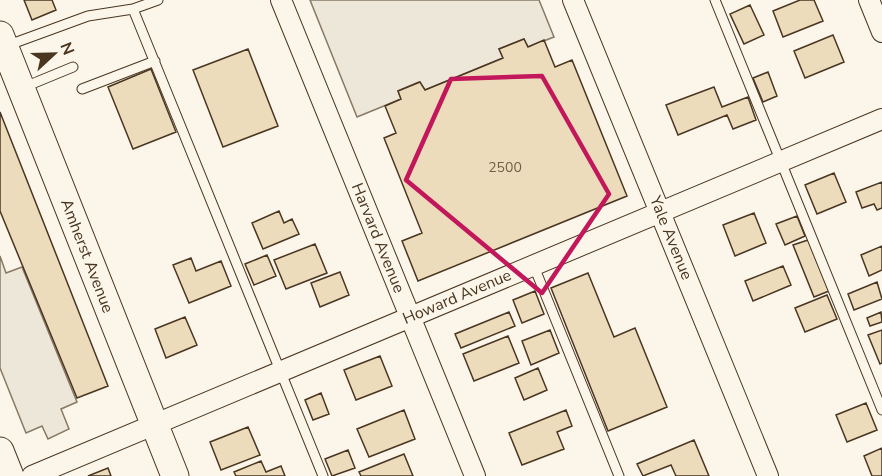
<svg xmlns="http://www.w3.org/2000/svg" width="882" height="476" viewBox="0 0 882 476" font-family="'Nunito Sans',sans-serif">
<rect width="100%" height="100%" fill="#fbf6e9"/>
<!-- parking -->
<path fill="#ede7d9" stroke="#887966" stroke-width="1.5" d="M310,0H539L554,37L528,47L524,39L499,49L503,58L425,90L419,82L398,91L401,99L357,117Z
M0,256L6,273L22,267L77,402L61,409L69,429L48,439L42,426L26,433L0,368Z"/>
<!-- building -->
<path fill="#ecdcbc" stroke="#4a3520" stroke-width="1.5" d="M24,0H52L56,10L32,20Z
M800,0H814L823,21L783,37L773,11Z
M750,5L764,35L744,44L730,14Z
M833,35L844,62L805,78L794,51Z
M524,39L528,47L544,40L555,67L572,60L627,196L418,281L402,241L422,233L384,138L396,133L385,106L401,99L398,91L420,82L425,90L503,58L499,49Z
M248,49L278,126L223,147L193,70Z
M151,69L176,132L133,149L108,87Z
M768,72L777,96L763,102L753,78Z
M714,87L722,107L748,97L756,120L733,129L727,115L678,135L666,105Z
M0,112L108,386L77,398L0,211Z
M834,173L846,202L817,214L805,185Z
M882,182V208L877,210L874,204L862,208L856,192Z
M279,211L284,223L292,219L299,234L263,249L252,223Z
M754,213L766,243L735,256L723,225Z
M797,216L805,236L785,245L776,224Z
M808,240L829,291L814,297L793,245Z
M315,244L327,273L286,289L274,260Z
M882,246V270L869,276L861,255Z
M267,255L276,276L254,285L245,264Z
M191,258L196,271L221,261L231,286L189,303L173,265Z
M783,266L791,285L753,301L745,281Z
M340,272L349,295L320,307L311,283Z
M588,273L614,337L635,328L667,407L608,431L551,288Z
M877,282L882,299L854,310L848,294Z
M535,291L544,314L522,323L513,300Z
M827,295L837,319L805,332L795,308Z
M509,312L515,326L461,348L455,334Z
M881,312L882,322L870,326L867,318Z
M185,317L197,345L166,358L155,329Z
M550,330L559,353L531,365L522,341Z
M882,330V363L880,364L868,335Z
M508,336L519,363L474,381L463,354Z
M380,356L392,386L356,400L344,370Z
M538,368L547,390L524,400L515,378Z
M321,393L329,414L313,420L305,400Z
M866,403L877,430L847,442L836,415Z
M404,410L415,439L369,457L357,429Z
M566,410L572,426L557,432L564,449L522,465L509,433Z
M248,427L260,455L221,470L210,442Z
M694,440L709,476H676L671,465L643,476L637,464Z
M882,448V476H872L864,456Z
M348,450L355,468L332,476L325,459Z
M404,454L413,476H361L359,472Z
M261,461L266,472L281,466L285,476H236L234,472Z
M108,468L111,476H88Z"/>
<g fill="none" stroke-linecap="round" stroke-linejoin="round">
<!-- lane casing -->
<g stroke="#4a3520" stroke-width="11">
<path id="lane" d="M715,0L882,410
M133,9L323,476
M6,46L88,16L133,9L158,0
M22,88L73,67
M82,89L155,61
M533,264L619,476"/>
</g>
<!-- street casing -->
<g stroke="#4a3520" stroke-width="22">
<path id="street" d="M281,0L475,476
M573,0L768,476
M869,0L882,32
M32,476L882,119"/>
</g>
<!-- secondary casing -->
<g stroke="#4a3520" stroke-width="29">
<path id="secondary" d="M0,35L175,476
M0,451L10,476"/>
</g>
<!-- lane -->
<use href="#lane" stroke="#fbf6e9" stroke-width="9"/>
<!-- street -->
<use href="#street" stroke="#fbf6e9" stroke-width="20"/>
<!-- secondary -->
<use href="#secondary" stroke="#fbf6e9" stroke-width="27"/>
</g>
<!-- marked area -->
<path fill="none" stroke="#c2185b" stroke-width="4.5" stroke-linejoin="round" d="M542,76L609,194L542,293L406,180L451,79Z"/>
<g text-anchor="middle" dominant-baseline="central" stroke-width="4.5" stroke-linejoin="round" paint-order="stroke">
<!-- number labels -->
<g font-size="14" fill="#725f47">
<text x="505" y="167">2500</text>
</g>
<!-- street labels -->
<g font-size="16" fill="#4a3520" stroke="#fbf6e9">
<text transform="translate(378 238) rotate(68)">Harvard Avenue</text>
<text transform="translate(671 238) rotate(68)">Yale Avenue</text>
<text transform="translate(87 256) rotate(69)">Amherst Avenue</text>
<text transform="translate(457 297) rotate(-23)">Howard Avenue</text>
</g>
</g>
<!-- north arrow -->
<g transform="translate(54 54) rotate(68)" stroke="#fbf6e9" stroke-width="4.5" paint-order="stroke">
<path d="M0-4.5L10 22L0 15L-10 22Z" fill="#4a3520"/>
<text y="-9" font-size="16" font-weight="bold" text-anchor="middle" fill="#4a3520">N</text>
</g>
</svg>
